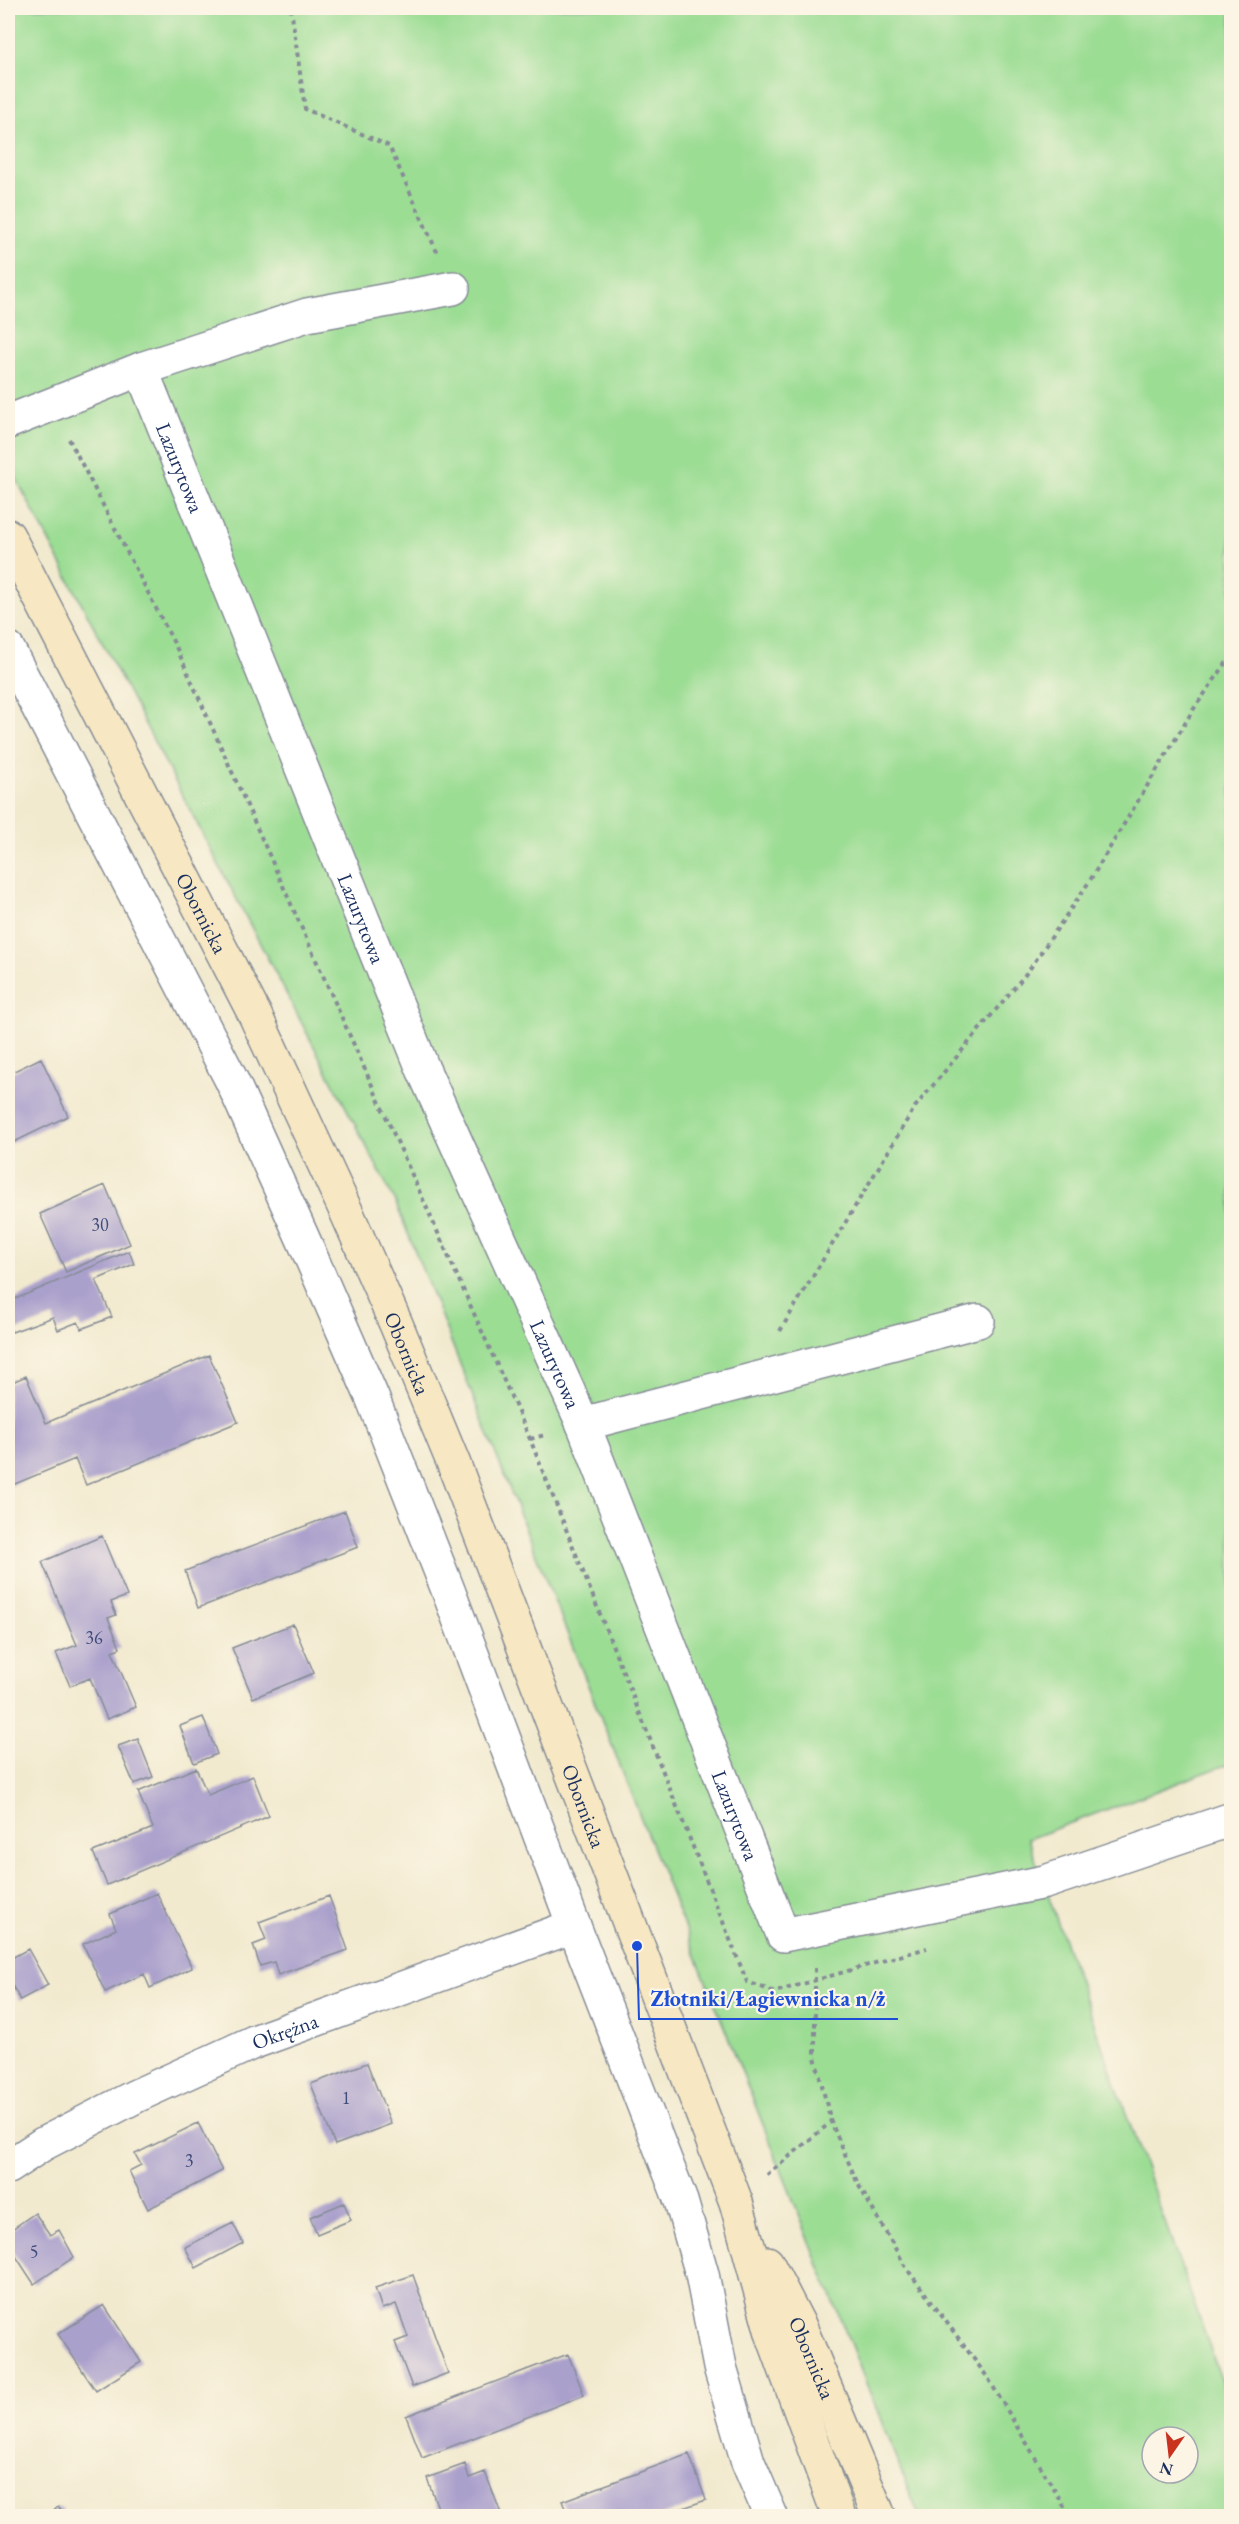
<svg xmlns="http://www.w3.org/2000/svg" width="1239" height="2524" viewBox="0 0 1239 2524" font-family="'EB Garamond',serif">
<rect width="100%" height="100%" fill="#fcf5e5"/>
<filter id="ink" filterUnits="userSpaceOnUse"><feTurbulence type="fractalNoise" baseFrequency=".0167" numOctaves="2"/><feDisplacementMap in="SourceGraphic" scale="12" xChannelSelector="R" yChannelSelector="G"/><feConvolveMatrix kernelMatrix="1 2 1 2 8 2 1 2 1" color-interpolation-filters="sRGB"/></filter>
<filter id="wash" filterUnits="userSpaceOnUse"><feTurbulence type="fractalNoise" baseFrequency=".008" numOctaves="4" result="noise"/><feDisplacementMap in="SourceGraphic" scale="24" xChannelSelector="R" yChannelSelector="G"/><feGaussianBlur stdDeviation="1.35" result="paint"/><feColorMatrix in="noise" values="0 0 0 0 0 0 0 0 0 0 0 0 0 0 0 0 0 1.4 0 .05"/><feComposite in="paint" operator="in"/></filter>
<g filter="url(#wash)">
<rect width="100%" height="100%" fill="#f2eacf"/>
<!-- green -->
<path fill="#9cdd94" stroke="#5c8679" stroke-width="1.5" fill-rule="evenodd" d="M8,8H1231V1763L1028,1839L1231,2407V2516H919L395,1201L8,463ZM1152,2437H1188V2473H1152Z"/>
<g id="blocks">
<!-- building -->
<path fill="#aaa0cc" d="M41,1058L68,1116L8,1145V1074Z
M105,1185L130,1244L66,1272L40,1214Z
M129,1251L134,1264L96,1280L112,1317L81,1329L78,1322L58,1330L53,1317L12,1332L9,1326L8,1327V1302Z
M209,1355L238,1422L86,1485L75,1459L10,1486L8,1480V1384L26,1376L46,1423Z
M345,1511L358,1547L198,1608L185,1571Z
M102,1536L127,1596L111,1602L116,1615L108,1618L120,1648L112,1651L136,1707L107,1719L90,1678L70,1686L56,1653L77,1645L42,1562Z
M293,1624L314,1673L253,1698L232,1648Z
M203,1717L217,1754L194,1763L180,1726Z
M138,1739L153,1777L134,1784L118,1746Z
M196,1768L208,1795L253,1776L269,1816L107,1885L93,1852L153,1828L138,1792Z
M157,1893L192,1968L150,1988L144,1974L105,1992L83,1944L116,1929L110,1914Z
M329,1896L348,1950L278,1975L274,1962L260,1966L253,1945L266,1940L259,1922Z
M28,1949L48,1985L20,2000L8,1977V1960Z
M367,2063L391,2124L335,2145L311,2084Z
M198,2123L222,2171L148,2209L129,2171L141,2165L135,2154Z
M344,2203L351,2220L317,2234L310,2217Z
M35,2213L50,2235L59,2230L74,2257L34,2284L8,2244V2232Z
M233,2223L243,2243L196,2268L185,2247Z
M413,2275L448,2373L412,2387L395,2342L408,2337L396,2304L382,2309L375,2288Z
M104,2305L141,2362L96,2391L58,2334Z
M568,2354L584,2395L422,2458L406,2416Z
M689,2454L706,2500L660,2516H568L562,2501Z
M465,2464L469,2478L485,2472L502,2516H441L427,2478Z
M58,2507L67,2516H48Z"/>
</g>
</g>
<g filter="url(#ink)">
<use href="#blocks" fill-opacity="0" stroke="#868c96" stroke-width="1.5"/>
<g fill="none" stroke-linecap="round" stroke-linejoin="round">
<!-- minor casing -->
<g stroke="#868c96" stroke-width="36">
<g id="minor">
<path id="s1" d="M141,369L423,1069L583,1424L783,1935L1045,1882L1232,1819"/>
<path d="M8,422L141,369L307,315L453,288"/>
<path d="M8,649L232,1081L304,1241L372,1397L448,1590L574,1926L681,2201L702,2274L720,2367L748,2462L771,2516"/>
<path d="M583,1424L978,1321"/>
<path id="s2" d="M8,2167L43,2144L136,2096L254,2042L574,1926"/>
</g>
</g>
<!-- secondary casing -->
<g stroke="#868c96" stroke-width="36">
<g id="secondary">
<path id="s3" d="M8,536L255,1015L346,1211L396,1324L453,1462L736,2202L772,2333L839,2516"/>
<path id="s4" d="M767,2263L800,2327L879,2516"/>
</g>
</g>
<!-- path -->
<path stroke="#868c96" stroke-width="4" stroke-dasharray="4.5 4.5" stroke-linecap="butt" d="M291,8L305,109L389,146L437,252
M69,439L178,651L530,1439L747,1982L775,1992L927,1948
M780,1331L915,1107L1029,970L1089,882L1193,710L1232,655
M530,1439L545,1435
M815,1968V2057L831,2122L858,2184L907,2269L988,2378L1070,2516
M767,2175L831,2122"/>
<!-- minor -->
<use href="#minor" stroke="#fff" stroke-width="33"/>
<!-- secondary -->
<use href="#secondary" stroke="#f7e8c3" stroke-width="33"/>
</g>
</g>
<g text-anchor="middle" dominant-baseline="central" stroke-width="4.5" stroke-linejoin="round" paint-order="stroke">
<!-- number labels -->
<g font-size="18" fill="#3f4b7a">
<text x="100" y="1224">30</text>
<text x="94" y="1637">36</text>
<text x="346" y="2097">1</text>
<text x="189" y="2160">3</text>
<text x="34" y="2251">5</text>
</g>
<!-- street labels -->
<g font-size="21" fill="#1b2f5e" stroke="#fcf5e5">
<text stroke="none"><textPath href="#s1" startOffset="106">Lazurytowa</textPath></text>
<text stroke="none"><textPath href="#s3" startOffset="424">Obornicka</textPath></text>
<text stroke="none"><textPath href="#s1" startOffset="592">Lazurytowa</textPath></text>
<text stroke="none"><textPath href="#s3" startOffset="910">Obornicka</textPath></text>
<text stroke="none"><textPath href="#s1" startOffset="1078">Lazurytowa</textPath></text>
<text stroke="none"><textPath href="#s3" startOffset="1396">Obornicka</textPath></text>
<text stroke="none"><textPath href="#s1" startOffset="1564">Lazurytowa</textPath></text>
<text stroke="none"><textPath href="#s2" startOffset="309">Okrężna</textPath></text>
<text stroke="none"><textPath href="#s4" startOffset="105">Obornicka</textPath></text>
</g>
</g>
<!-- callouts -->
<path fill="none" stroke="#1d4ed8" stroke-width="2" d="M637 1946L639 2019H898"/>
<circle fill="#1d4ed8" stroke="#fcf5e5" stroke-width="2" cx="637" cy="1946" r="6"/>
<g font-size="22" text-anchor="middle" font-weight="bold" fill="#1d4ed8" stroke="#fcf5e5" stroke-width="4.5" stroke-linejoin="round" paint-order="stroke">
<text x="768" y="2006">Złotniki/Łagiewnicka n/ż</text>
</g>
<!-- margin -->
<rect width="1239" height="2524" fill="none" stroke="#fcf5e5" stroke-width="30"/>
<!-- north arrow -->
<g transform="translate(1170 2455) rotate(194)"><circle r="28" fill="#fcf5e5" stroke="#a2a6af" stroke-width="1.5"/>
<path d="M0-4.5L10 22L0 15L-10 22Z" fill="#c8321e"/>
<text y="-9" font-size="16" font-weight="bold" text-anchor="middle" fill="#1b2f5e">N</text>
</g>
</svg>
